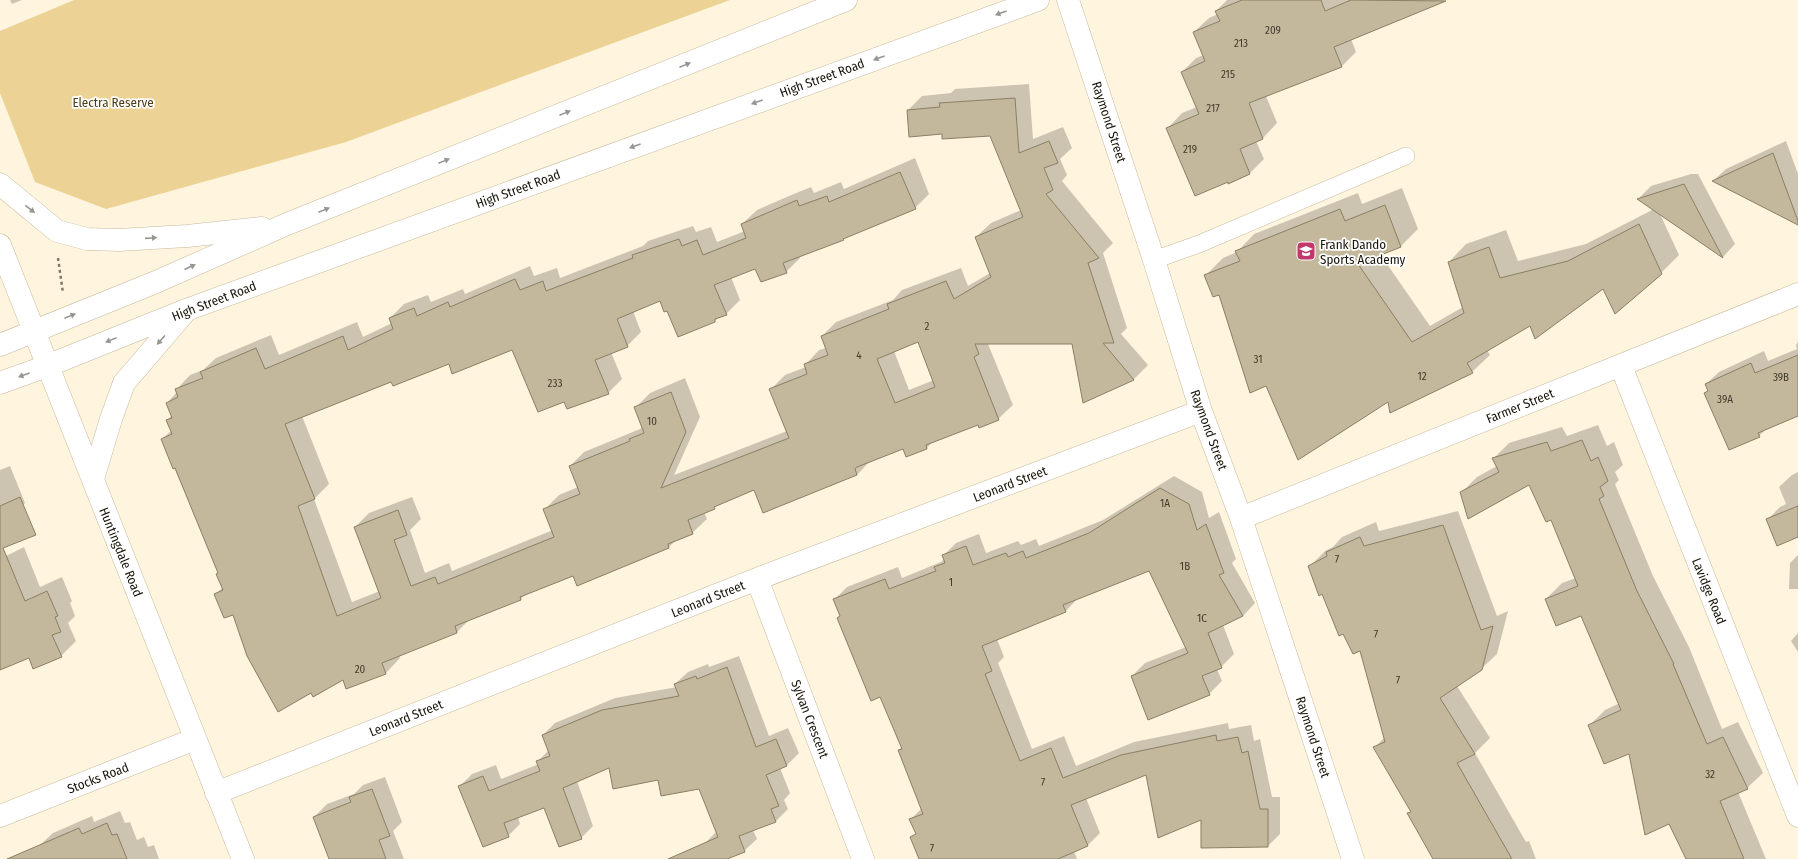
<svg xmlns="http://www.w3.org/2000/svg" width="1798" height="859" viewBox="0 0 1798 859" font-family="'Fira Sans Condensed',sans-serif">
<rect width="100%" height="100%" fill="#fff5de"/>
<!-- green -->
<path fill="#ecd395" d="M74,0H730L346,142L106,209L35,182L0,93V31Z"/>
<!-- shadow -->
<path fill="#0003" fill-rule="evenodd" d="M10,0H22L12,4Z
M1227,0H1445L1351,39L1356,52L1342,66L1266,96L1277,123L1263,138L1256,141L1264,159L1250,173L1229,182L1168,128L1182,113L1197,107L1182,72L1196,58L1204,55L1194,32L1209,18L1218,14L1216,11Z
M1029,84L1033,139L1063,127L1072,148L1060,159L1067,175L1062,181L1113,243L1103,253L1127,328L1121,334L1148,365L1134,379L1084,401L1073,343L988,344L1013,405L998,419L978,423L934,440L927,448L907,456L903,448L870,461L857,475L755,488L719,503L714,508L704,512L707,519L692,533L676,540L669,547L577,585L573,575L525,594L521,599L469,620L457,632L399,655L400,658L386,673L347,688L343,679L234,614L216,594L223,587L219,573L162,439L172,430L167,420L172,415L167,403L177,392L176,390L190,375L203,370L216,358L271,335L279,355L357,322L363,337L392,323L390,318L404,304L428,295L431,302L463,289L465,294L530,266L534,276L557,268L560,278L643,246L648,241L693,226L696,232L711,227L717,242L745,231L742,224L757,210L789,196L811,187L814,193L841,182L844,189L915,158L929,194L915,208L846,237L843,239L799,256L800,258L786,272L756,268L731,277L740,300L726,314L719,317L715,321L668,310L660,300L633,311L641,332L627,346L611,352L622,379L608,393L565,401L512,349L449,362L392,381L302,416L329,484L314,499L352,602L380,591L355,527L369,513L412,497L421,519L410,530L425,573L449,563L452,571L553,530L545,509L559,495L578,487L570,466L584,452L640,429L643,427L635,408L650,393L685,378L700,417L674,475L787,431L771,389L785,375L806,367L805,365L819,350L826,348L822,336L836,322L893,300L902,290L961,268L968,286L990,273L976,237L991,223L1021,210L991,135L942,133L908,110L922,96L951,93L955,89ZM918,341L934,380L909,390L894,351Z
M1786,141L1798,174V224L1713,181L1726,169Z
M1691,174H1698L1735,244L1723,257L1659,212L1679,255L1661,273L1604,288L1531,325L1487,350L1490,355L1472,372L1389,401L1267,384L1220,294L1206,275L1223,258L1237,252L1254,234L1358,193L1362,204L1402,188L1418,229L1401,246L1380,254L1430,326L1463,307L1449,262L1466,244L1506,230L1518,261L1586,244L1654,209L1639,198L1651,186Z
M1798,342V415L1768,427L1759,436L1705,393L1708,390L1706,384L1719,372L1764,351L1768,361L1797,349L1796,345Z
M1598,425L1607,446L1614,442L1623,465L1615,472L1619,480L1615,484L1653,576L1689,647L1722,729L1738,722L1763,773L1747,788L1738,792L1766,859H1688L1630,753L1589,726L1605,710L1620,703L1582,615L1546,599L1562,583L1576,578L1551,519L1529,483L1461,493L1477,477L1497,466L1493,459L1509,443L1562,427L1567,436Z
M10,466L25,503L13,515L0,520V470Z
M1798,472V535L1767,520L1780,507L1786,504L1779,487L1792,475Z
M1174,476L1202,492L1209,518L1219,512L1236,559L1232,563L1255,603L1243,616L1223,625L1234,654L1221,667L1217,669L1222,681L1209,694L1132,676L1145,663L1186,647L1150,570L1078,598L1066,611L997,639L1004,657L998,663L1032,749L1064,736L1076,766L1134,742L1228,723L1229,729L1251,725L1254,741L1260,739L1272,797H1280V834L1268,846L1202,819L1147,773L1086,798L1100,833L1087,846L1074,851L1077,859H928L911,819L922,808L899,750L902,747L881,696L834,600L847,587L898,567L902,578L941,562L944,559L943,556L956,543L979,534L986,553L1018,541L1021,545L1036,539L1039,546L1103,520Z
M1458,511L1497,616L1508,611L1497,654L1481,669L1457,686L1490,738L1475,753L1526,842L1529,841L1536,859H1434L1408,814L1411,811L1375,747L1385,737L1361,650L1310,566L1325,551L1333,547L1342,537L1376,522L1379,531Z
M24,547L40,587L62,577L72,601L70,603L75,616L68,623L76,641L61,656H29L0,669V559Z
M1798,555V589H1789L1790,563Z
M1798,633V652L1791,641Z
M739,656L769,736L788,728L799,753L787,765L780,768L790,793L784,800L788,809L776,821L753,830L757,839L744,851L724,859H710L704,844L716,832L700,788L610,767L577,781L593,826L581,838L545,806L518,817L520,824L508,836L460,786L472,774L496,765L501,779L539,764L538,761L549,750L543,735L555,723L615,698L677,687L675,684L688,672L708,664L709,667Z
M385,777L402,822L393,831L404,859H331L314,817L327,804L354,794L363,785Z
M120,811L125,823L130,822L137,840L144,837L148,847L154,845L159,859H37L40,845L53,833L92,816L94,822Z"/>
<!-- building -->
<path fill="#c3b89c" stroke="#8a7f65" fill-rule="evenodd" d="M1242,0H1321L1325,11L1351,0L1446,1L1334,47L1342,67L1249,103L1263,139L1240,149L1250,174L1228,184V182L1195,196L1166,128L1199,114L1181,72L1205,61L1193,32L1220,21L1215,11Z
M1015,98L1019,153L1049,141L1058,163L1044,168L1053,190L1046,194L1099,258L1088,263L1114,343H1103L1134,380L1083,403L1072,344H975L979,354L974,357L999,420L979,428L978,425L926,445L927,449L906,457L903,449L857,467L855,469L857,475L763,513L754,490L714,507L715,509L688,520L693,534L668,544L669,548L577,586L573,576L520,597L521,600L455,626L457,633L382,663L386,674L346,689L343,680L313,697L311,693L278,712L247,656L233,615L224,618L214,594L223,590L216,574L218,573L175,468L173,469L161,439L172,434L166,420L172,418L166,403L178,397L175,389L203,378L200,372L256,348L265,369L343,336L348,350L393,329L389,318L414,308L417,316L448,302L450,307L515,279L520,290L543,281L546,291L633,258L632,255L679,239L682,246L697,240L703,255L746,238L741,224L774,210L797,200L799,206L827,196L829,202L900,172L916,209L843,239L844,240L783,263L787,273L761,282L755,269L714,285L727,315L715,319V322L678,337L667,311L664,312L660,301L617,319L628,347L595,360L609,394L567,409L564,402L538,412L512,350L452,374L449,364L393,386L391,382L285,424L315,499L298,506L337,616L381,598L354,527L398,510L407,535L394,540L411,586L435,577L438,584L554,537L543,509L580,494L569,466L630,441L629,439L644,433L634,407L671,392L686,432L661,488L789,438L769,389L807,374L804,364L828,355L821,336L889,309L887,304L946,281L954,299L991,277L975,237L1023,217L990,136L942,139V134L909,137L907,110L940,107L939,103ZM918,342L935,387L895,403L877,359Z
M1773,153L1798,221V225L1712,181Z
M1684,184L1723,258L1637,199Z
M1385,205L1401,247L1358,264L1412,342L1464,313L1448,262L1489,247L1500,278L1568,261L1639,224L1662,274L1615,314L1603,289L1535,339L1530,326L1467,363L1473,373L1390,413L1388,402L1298,460L1266,386L1250,393L1219,295L1213,297L1204,275L1240,261L1235,251L1340,209L1345,221Z
M1798,355V416L1758,433L1760,437L1729,450L1704,393L1708,391L1705,384L1751,363L1755,373Z
M1582,440L1591,461L1598,457L1608,481L1600,487L1604,496L1599,499L1637,591L1674,664H1673L1707,744L1723,737L1748,789L1720,801L1744,859H1686L1669,824L1645,835L1629,754L1604,764L1588,725L1621,710L1581,616L1556,626L1545,599L1578,586L1551,520L1546,522L1529,485L1468,519L1460,492L1499,472L1492,458L1547,442L1551,451Z
M1160,488L1189,504L1197,530L1206,524L1224,573L1219,575L1243,616L1208,633L1222,668L1202,676L1210,695L1148,720L1131,676L1188,653L1149,571L1063,605L1066,612L982,646L992,671L985,674L1020,761L1051,748L1063,778L1121,755L1216,735L1217,741L1238,737L1242,753L1248,751L1260,809H1268V847L1201,848V820L1158,838L1146,775L1071,805L1088,846L1058,859H919L910,837L916,834L909,819L923,814L898,750L902,749L880,697L871,701L837,618L840,616L833,599L885,579L889,589L936,571L934,567L945,563L942,555L966,546L973,565L1006,553L1008,557L1023,551L1026,558L1089,533Z
M20,497L36,535L3,548L25,601L47,591L58,616L55,617L61,632L52,635L62,657L33,669L29,658L0,670V506Z
M1798,506V537L1777,546L1766,519Z
M1443,525L1481,630L1493,626L1482,670L1440,698L1475,754L1457,763L1512,859H1433L1407,813L1411,812L1373,747L1385,742L1360,651L1353,654L1343,634L1339,636L1322,594L1319,596L1308,566L1327,556L1326,552L1360,537L1364,546Z
M727,667L756,747L776,739L787,766L766,775L779,806L771,809L776,822L739,836L745,852L727,859H668L718,837L699,789L661,796L658,780L613,789L609,768L563,788L582,839L559,847L544,808L504,823L509,837L483,847L458,786L483,776L489,791L540,771L536,761L550,756L542,735L602,710L679,696L674,684L696,676L697,679Z
M372,789L390,836L379,840L386,859H329L313,817L351,802L349,797Z
M107,823L112,835L117,834L127,859H7L79,828L82,834Z"/>
<g fill="none" stroke-linecap="round" stroke-linejoin="round">
<!-- service casing -->
<g stroke="#c5b99e" stroke-width="18">
<path id="service" d="M1154,260L1199,244L1406,156"/>
</g>
<!-- minor casing -->
<g stroke="#c5b99e" stroke-width="23">
<path id="minor" d="M1068,0L1154,260L1201,411L1241,518L1353,859
M1621,366L1798,816
M1241,518L1798,294
M757,579L863,859
M216,793L757,579L1201,411
M0,816L195,739"/>
</g>
<!-- primary casing -->
<g stroke="#c5b99e" stroke-width="23">
<path id="primary" d="M0,184L57,231L87,239L119,240L187,236L262,228
M0,245L243,859
M0,345L156,282L287,224L846,0
M0,383L47,366L186,310L1038,0
M93,479L111,419L124,383L184,313"/>
</g>
<!-- path -->
<path stroke="#817a69" stroke-width="2.5" stroke-dasharray="3 3" stroke-linecap="butt" d="M58,258L63,293"/>
<!-- service -->
<use href="#service" stroke="#fff" stroke-width="17"/>
<!-- minor -->
<use href="#minor" stroke="#fff" stroke-width="22"/>
<!-- primary -->
<use href="#primary" stroke="#fff" stroke-width="22"/>
</g>
<!-- one-way arrows -->
<defs><path id="oneway-solid" d="M-6-.8H1V-3.2L6.5 0L1 3.2V.8H-6Z"/></defs>
<g fill="#979590">
<use href="#oneway-solid" transform="translate(1001 13) rotate(160)"/>
<use href="#oneway-solid" transform="translate(879 58) rotate(160)"/>
<use href="#oneway-solid" transform="translate(685 65) rotate(-22)"/>
<use href="#oneway-solid" transform="translate(757 102) rotate(160)"/>
<use href="#oneway-solid" transform="translate(565 113) rotate(-22)"/>
<use href="#oneway-solid" transform="translate(635 146) rotate(160)"/>
<use href="#oneway-solid" transform="translate(444 161) rotate(-22)"/>
<use href="#oneway-solid" transform="translate(30 209) rotate(38)"/>
<use href="#oneway-solid" transform="translate(324 210) rotate(-22)"/>
<use href="#oneway-solid" transform="translate(151 238) rotate(-4)"/>
<use href="#oneway-solid" transform="translate(190 267) rotate(-24)"/>
<use href="#oneway-solid" transform="translate(70 316) rotate(-22)"/>
<use href="#oneway-solid" transform="translate(111 340) rotate(158)"/>
<use href="#oneway-solid" transform="translate(161 340) rotate(130)"/>
<use href="#oneway-solid" transform="translate(24 375) rotate(160)"/>
</g>
<!-- icons -->
<defs>
<g id="school-square" transform="scale(1)"><rect x="-9" y="-9" width="18" height="18" rx="4" fill="#c3376a" stroke="#fff"/><path d="M0-5L7-2L0 1L-7-2ZM-4 1L0 2.5L4 1V4Q0 6-4 4Z" fill="#fff"/></g>
</defs>
<g fill-rule="evenodd">
<use href="#school-square" x="1306" y="251"/>
</g>
<g text-anchor="middle" dominant-baseline="central" stroke-width="3.5" stroke-linejoin="round" paint-order="stroke">
<!-- number labels -->
<g font-size="11" fill="#433d2e">
<text x="1273" y="30">209</text>
<text x="1241" y="43">213</text>
<text x="1228" y="74">215</text>
<text x="1213" y="108">217</text>
<text x="1190" y="149">219</text>
<text x="927" y="326">2</text>
<text x="859" y="355">4</text>
<text x="1258" y="359">31</text>
<text x="1422" y="376">12</text>
<text x="1781" y="377">39B</text>
<text x="555" y="383">233</text>
<text x="1725" y="399">39A</text>
<text x="652" y="421">10</text>
<text x="1165" y="503">1A</text>
<text x="1337" y="559">7</text>
<text x="1185" y="566">1B</text>
<text x="951" y="582">1</text>
<text x="1202" y="618">1C</text>
<text x="1376" y="634">7</text>
<text x="360" y="669">20</text>
<text x="1398" y="680">7</text>
<text x="1710" y="774">32</text>
<text x="1043" y="782">7</text>
<text x="932" y="848">7</text>
</g>
<!-- street labels -->
<g font-size="13" fill="#181409" stroke="#fff">
<text transform="translate(822 78) rotate(-20)">High Street Road</text>
<text transform="translate(1109 122) rotate(72)">Raymond Street</text>
<text transform="translate(518 189) rotate(-20)">High Street Road</text>
<text transform="translate(214 301) rotate(-21)">High Street Road</text>
<text transform="translate(1520 406) rotate(-22)">Farmer Street</text>
<text transform="translate(1209 430) rotate(70)">Raymond Street</text>
<text transform="translate(1010 484) rotate(-21)">Leonard Street</text>
<text transform="translate(121 552) rotate(68)">Huntingdale Road</text>
<text transform="translate(1709 591) rotate(68)">Lavidge Road</text>
<text transform="translate(708 599) rotate(-22)">Leonard Street</text>
<text transform="translate(406 718) rotate(-22)">Leonard Street</text>
<text transform="translate(810 719) rotate(69)">Sylvan Crescent</text>
<text transform="translate(1313 737) rotate(72)">Raymond Street</text>
<text transform="translate(98 778) rotate(-21)">Stocks Road</text>
</g>
<!-- park labels -->
<g font-size="13" fill="#4e3f15" stroke="#fff">
<text x="113" y="102">Electra Reserve</text>
</g>
<!-- poi labels -->
<g font-size="13" fill="#181409" stroke="#fff" text-anchor="start">
<text x="1320" y="244">Frank Dando<tspan x="1320" dy="15">Sports Academy</tspan></text>
</g>
</g>
</svg>
